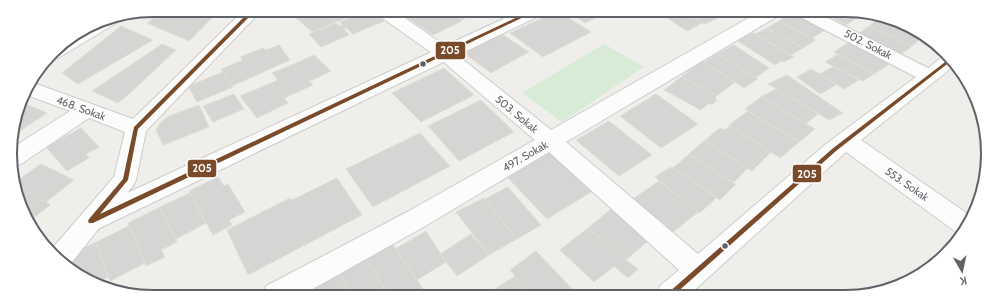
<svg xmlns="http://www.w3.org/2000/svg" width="998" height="307" viewBox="0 0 998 307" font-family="Cabin,sans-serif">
<rect width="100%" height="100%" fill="#efeeea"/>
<!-- green -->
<path fill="#d8ebd6" d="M604,44L644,67L562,122L522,93Z"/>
<!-- building -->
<path fill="#d6d5d3" stroke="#deddd9" d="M163,10H201L216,14L189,41L147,23Z
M315,11H355L357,13L312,32L295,17Z
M363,11H372L384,21L353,34L340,22L349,18L348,17Z
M416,11H448L462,21L433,35L405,16Z
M448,11H474L476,13L461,20Z
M555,12H559L591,32L543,57L510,33Z
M568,12H608L585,23Z
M658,12H684L702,23L687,31Z
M684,12H717L723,16L704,24Z
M717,12H734L725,17Z
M793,13L825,30L812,38L779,21Z
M824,13H864L846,25Z
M881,16L924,34L926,36L924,38L879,18Z
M880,18L922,37L912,46L869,26Z
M779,21L812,38L815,40L803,48L767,28Z
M336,23L340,26L343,25L347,28L344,29L349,35L321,47L309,34Z
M121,26L153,40L78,84L62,73Z
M869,26L912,46L899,56L857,35Z
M767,28L803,48L791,55L755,34Z
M497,31L529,52L491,73L460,50Z
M752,33L755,34L794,57L784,62L781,61L775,65L738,41Z
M851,41L891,63L874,74L834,52Z
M162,44L176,50L130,93L118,103L92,91Z
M279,45L290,60L232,86L221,69L243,60L240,57L263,48L266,50Z
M734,45L769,68L755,78L717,54Z
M717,54L755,78L758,79L744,88L704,62Z
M838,54L874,74L863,81L825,62Z
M314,55L331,71L310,81L294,64Z
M702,61L704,62L735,82L717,96L681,77Z
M294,64L313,85L284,98L271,83L278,80L272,73Z
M834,66L859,80L844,89L820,74Z
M444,68L474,95L421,122L392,93Z
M811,69L820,74L836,85L820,94L797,77Z
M223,72L233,87L197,102L188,86Z
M787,75L843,113L829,120L768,84Z
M681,77L717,96L715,98L717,100L712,105L709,103L701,110L664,90Z
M271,83L288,103L257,118L240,96Z
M776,89L819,113L806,124L761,97Z
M234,94L244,109L213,122L203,106Z
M656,94L698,124L661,148L620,116Z
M761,97L806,124L815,129L799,142L745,109Z
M481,100L514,132L459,161L428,126Z
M21,102L47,113L11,137V135Z
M199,105L209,127L163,145L156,130L161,122L169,116Z
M748,111L799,142L780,158L729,125Z
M609,121L652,155L619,176L576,140Z
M730,126L771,152L752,171L704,141L720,128L724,130Z
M81,128L99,147L86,154L89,158L67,171L46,147Z
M420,133L450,166L373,207L346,169Z
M704,141L748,168L733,183L689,154Z
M549,153L551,154L553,153L567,166L565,167L591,192L547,219L507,177Z
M689,154L733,183L736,184L720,200L673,168Z
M41,164L74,180L46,202L14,185V183Z
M671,167L673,168L717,197L700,213L698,212L655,177Z
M218,177L224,186L228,184L245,212L229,220L232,225L213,235L189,191Z
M337,178L362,215L248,275L227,230L290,198L292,200Z
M659,181L698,212L673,232L633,199Z
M14,185L46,202L50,205L30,221L15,190Z
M508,187L541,225L517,239L485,199Z
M190,193L206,223L176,239L160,207Z
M484,198L517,239L489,255L456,212Z
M160,207L177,242L161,250L165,257L146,266L128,223Z
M611,209L649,240L626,260L588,228Z
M129,226L145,263L110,281L96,242Z
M588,228L626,260L638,269L628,278L614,266L594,282L560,250Z
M426,231L446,262L417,280L395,249Z
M471,234L489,255L457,276L440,254Z
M96,242L108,277L98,283L74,273L65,265L77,252Z
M392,243L423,289L413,295H388L365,258Z
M536,251L578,295H532L510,270Z
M365,258L388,295H352L339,273Z
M339,273L352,295H305L303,293Z
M515,276L532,295H486Z"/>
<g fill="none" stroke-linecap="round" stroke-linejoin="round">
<!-- street casing -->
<g stroke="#cbcccc" stroke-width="2">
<path id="street" d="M244,10H262L146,131L136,180L133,186L68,267L50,251L114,177L125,132L89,118L21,164L13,166L12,148L70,111L24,94L31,82L133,119Z
M376,11H395L451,50L551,130L759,12H780L778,16L566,142L698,254L826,144L916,77L800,17L798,13H818L928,68L945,55L955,65L861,140L972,217L969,225L961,235L959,234L846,152L689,295H657L660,286L679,270L549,152L427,225L302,295L263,294L266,286L409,211L535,140L439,58L378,15Z
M120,17L121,18L118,22L58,58L49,59L59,46L99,21Z"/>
</g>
<!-- secondary casing -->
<g stroke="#cacacb" stroke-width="2">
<path id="secondary" d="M520,11L543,12L541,15L100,228L91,231L82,228L79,221L82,214Z"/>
</g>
<!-- street -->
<use href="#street" fill="#fdfcfc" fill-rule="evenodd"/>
<!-- secondary -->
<use href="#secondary" fill="#fdfcfc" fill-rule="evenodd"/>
<!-- bus-1 casing -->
<g stroke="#fff" stroke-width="3">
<path id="bus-1" d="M251,10H256L138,129L128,180L100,214L530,11H536L93,223H89L88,221L89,219L123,179L134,127Z
M949,59L951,61L836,151L674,295H667L668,293L832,149Z"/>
</g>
<!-- bus-1 -->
<use href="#bus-1" fill="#7a4b2a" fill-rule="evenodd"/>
</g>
<!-- markers -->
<g fill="#5f6368" stroke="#fff" stroke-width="1.5">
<circle cx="423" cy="64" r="3.5"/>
<circle cx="725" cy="246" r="3.5"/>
</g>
<g text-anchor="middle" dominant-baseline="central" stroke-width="3" stroke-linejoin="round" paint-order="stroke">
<!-- street labels -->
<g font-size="11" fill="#5f6368" stroke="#fff">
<text transform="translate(868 44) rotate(27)">502. Sokak</text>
<text transform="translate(81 108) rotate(20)">468. Sokak</text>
<text transform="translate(517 114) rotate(40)">503. Sokak</text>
<text transform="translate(525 156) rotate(-30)">497. Sokak</text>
<text transform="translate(907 184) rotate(35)">553. Sokak</text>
</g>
</g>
<!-- crop -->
<path d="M0 0H998V307H0ZM153 17H845A136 136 0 0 1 981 153V154A136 136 0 0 1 845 290H153A136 136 0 0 1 17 154V153A136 136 0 0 1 153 17Z" fill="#fff" fill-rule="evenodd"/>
<path fill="none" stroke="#5f6368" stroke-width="2" d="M153 17H845A136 136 0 0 1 981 153V154A136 136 0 0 1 845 290H153A136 136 0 0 1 17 154V153A136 136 0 0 1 153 17Z"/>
<g stroke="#fff" stroke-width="1.5">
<rect x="435" y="41" width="31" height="19" rx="4" fill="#7a4b2a"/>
<rect x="187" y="159" width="30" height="19" rx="4" fill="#7a4b2a"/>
<rect x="792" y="164" width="30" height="19" rx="4" fill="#7a4b2a"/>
</g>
<g font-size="11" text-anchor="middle" font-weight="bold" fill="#fff">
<text x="450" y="54">205</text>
<text x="202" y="172">205</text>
<text x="807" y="178">205</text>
</g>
<!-- north arrow -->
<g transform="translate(962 271) rotate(171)" stroke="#ffffff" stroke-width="3" paint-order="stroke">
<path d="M0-3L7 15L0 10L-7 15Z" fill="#5f6368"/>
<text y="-6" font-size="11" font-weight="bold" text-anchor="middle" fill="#5f6368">K</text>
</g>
</svg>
